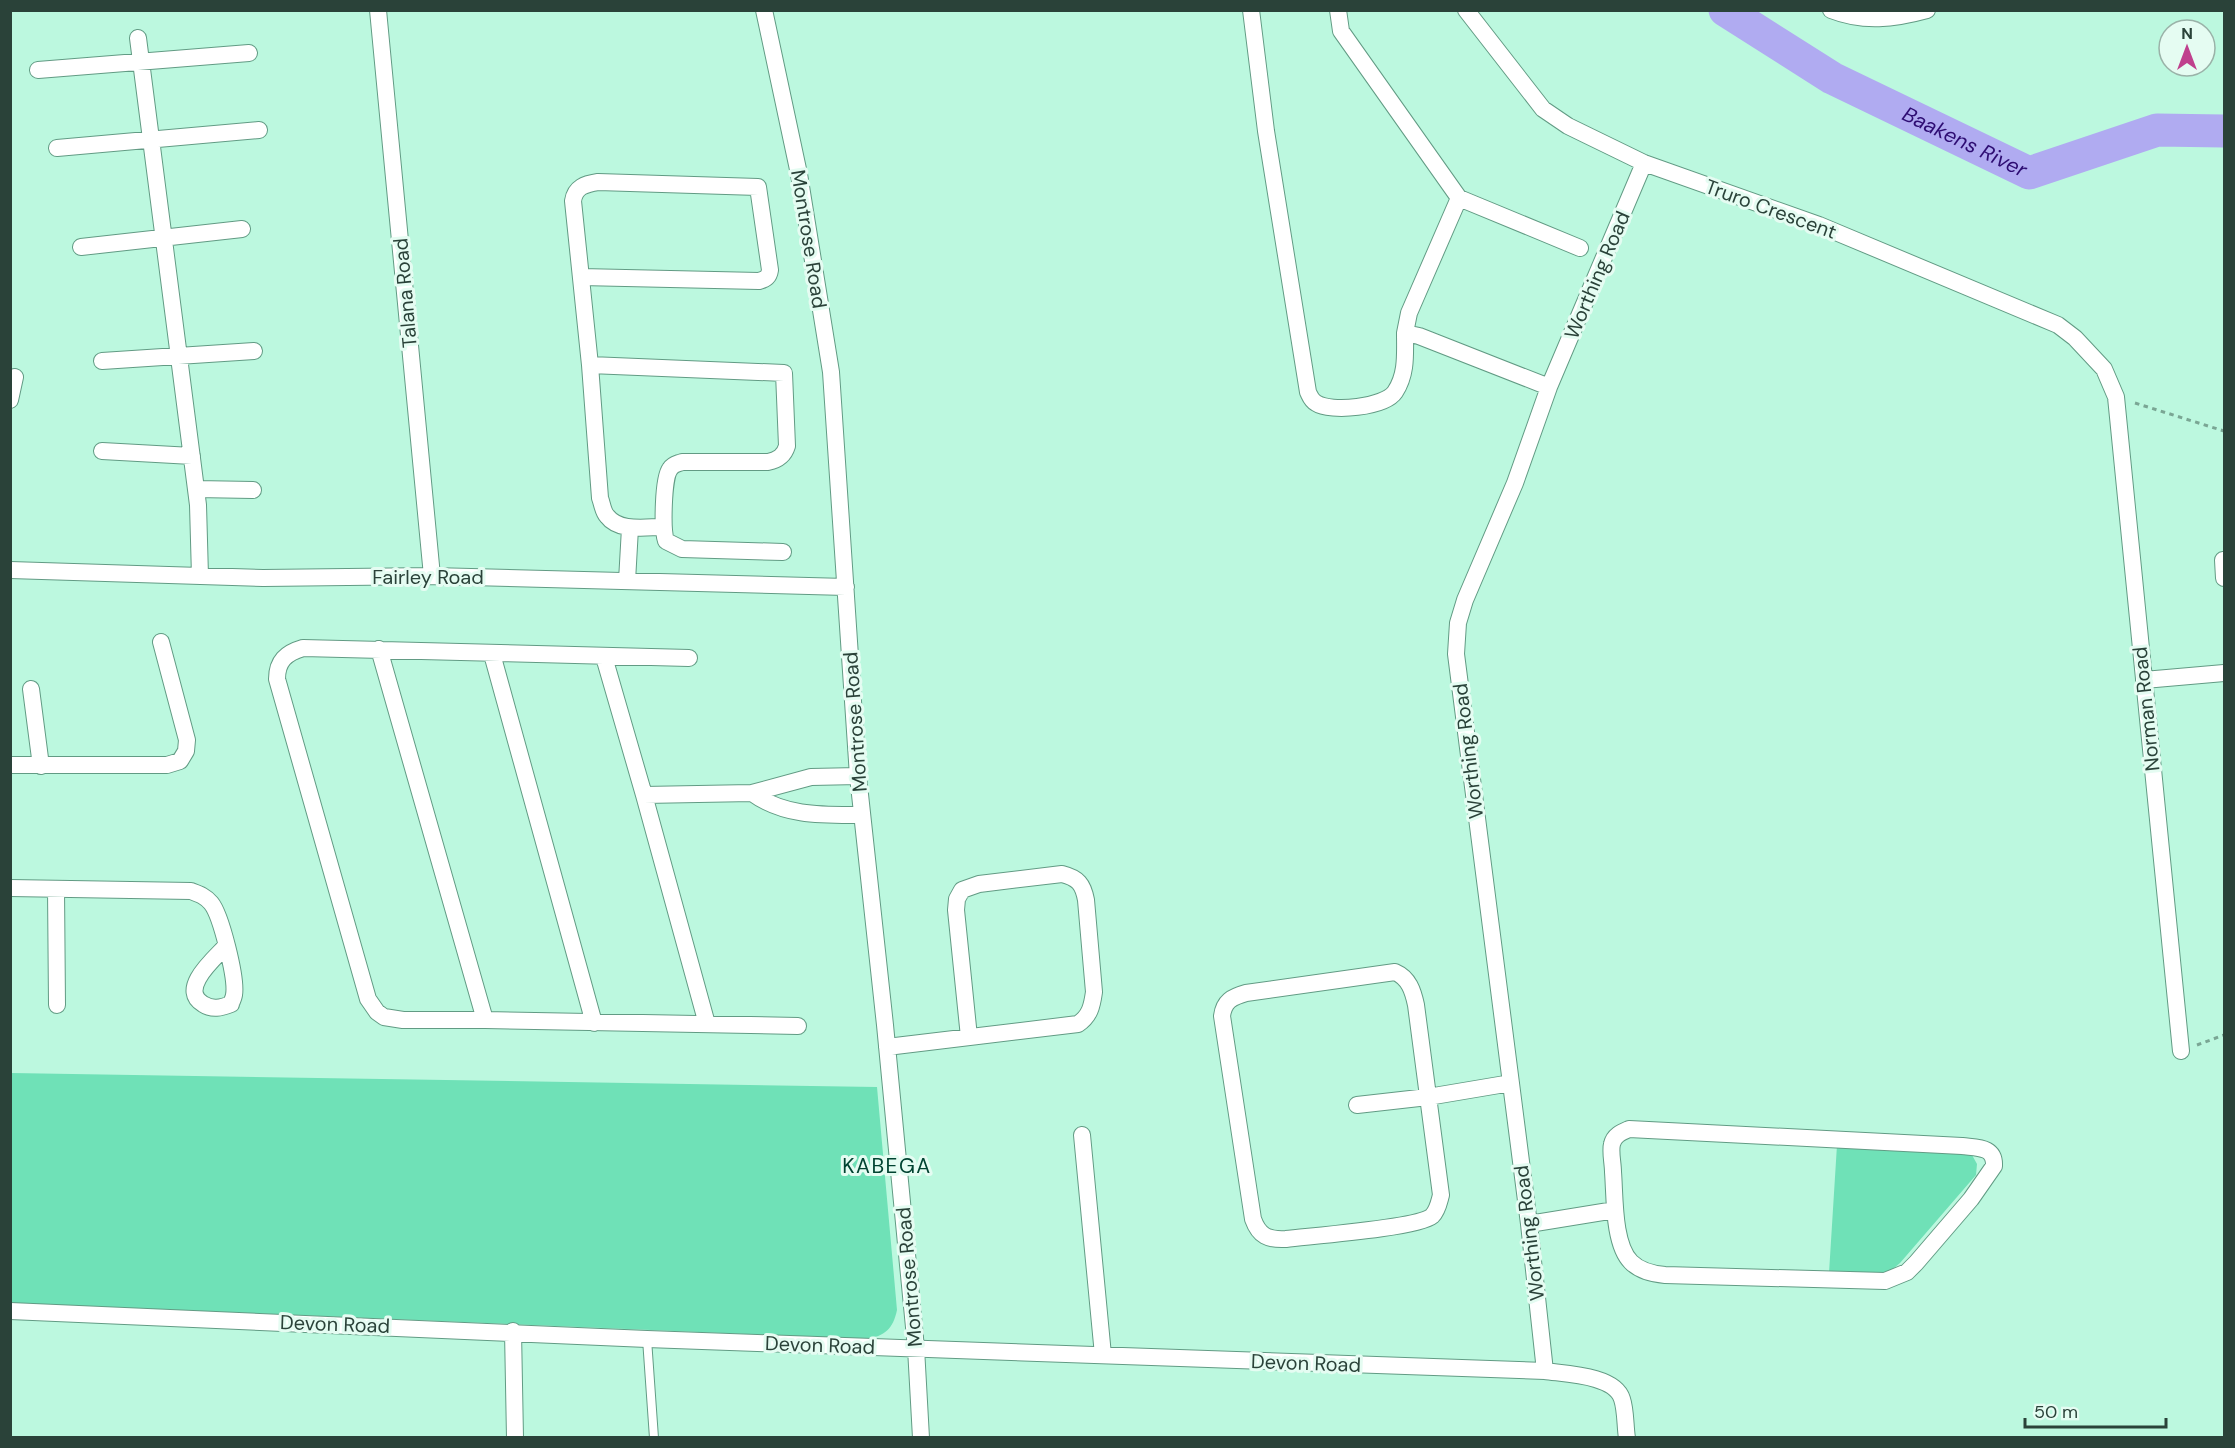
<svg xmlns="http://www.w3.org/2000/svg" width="2235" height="1448" viewBox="0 0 2235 1448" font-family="'DM Sans',sans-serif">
<rect width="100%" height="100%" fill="#bcf8df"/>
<!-- green -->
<path fill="#6fe1b7" d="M11,1073L877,1087L897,1310C893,1329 885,1336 866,1339L11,1303Z
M1837,1145L1972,1155L1977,1164L1976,1175L1900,1263L1888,1273H1829Z"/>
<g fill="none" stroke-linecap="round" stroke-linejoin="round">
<!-- river -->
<path stroke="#b0abf1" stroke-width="33" id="s1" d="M1725,10L1832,78L2029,173L2157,130L2224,131"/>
<!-- lane casing -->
<g stroke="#629b84" stroke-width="10">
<path id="lane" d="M647,1339L654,1438"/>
</g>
<!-- street casing -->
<g stroke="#629b84" stroke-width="18">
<path id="street" d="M378,10L432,576
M764,10L799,174L831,372L858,776L885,1025L916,1348L921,1438
M1251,10L1266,131L1308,392C1310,396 1311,400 1316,403C1331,413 1385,407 1395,392C1407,374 1405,354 1405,333
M1338,10L1341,31L1459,198L1580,248
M1466,10L1543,109L1568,126L1644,163L1819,225L2058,325L2075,338L2104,369L2116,397L2181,1051
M1831,10C1864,23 1894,19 1927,10
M138,38L198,505L200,576
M38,70L249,53
M57,148L259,130
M1459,198L1409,313L1405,333L1419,336L1549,387
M81,247L242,229
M581,277L759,281C766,279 769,277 770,270L758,187L598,182C585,184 575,187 573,201L590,365L600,498C602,503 603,512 607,516C619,532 645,527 663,527
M102,361L254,351
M590,365L784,373L787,446C784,456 778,460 768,462H682C677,464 673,464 670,469C663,478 662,530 666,541L682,549L783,552
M10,400L15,377
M102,451L192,456
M196,489L253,490
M2223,560L2224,578
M10,570L263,578L432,576L846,587
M627,581L630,528
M379,649L485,1020
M492,654L594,1023
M604,657L644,795L707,1024
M689,658L303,648C286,653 277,661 277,679L368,999L377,1012L384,1017L403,1020H485L798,1026
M2144,680L2224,673
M31,689L41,766
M10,765H167L180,761L186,751L187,740L161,642
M752,793C785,817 824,815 862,815
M644,795L752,793L811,777L858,776
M10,888L191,891C199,894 205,896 211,903C221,915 237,979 234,995C234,997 231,1003 231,1004C221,1008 212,1010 203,1004C178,989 215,958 226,946
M56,889L57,1005
M1395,972C1409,978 1413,991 1416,1005L1441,1195C1439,1202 1438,1210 1432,1216C1418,1228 1310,1236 1286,1239C1268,1240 1259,1236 1253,1219L1222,1016C1224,1001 1232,997 1246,993Z
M887,1047L1078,1024C1090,1016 1092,1006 1094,992L1086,900C1083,884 1078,878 1062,874L979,884L962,890L957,899L956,910L969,1037
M1357,1105L1428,1097L1511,1083
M1629,1129L1962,1146C1977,1148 1995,1146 1994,1166L1971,1199L1916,1263L1907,1272L1885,1281L1665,1275C1653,1274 1640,1271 1631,1262C1613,1244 1615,1196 1613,1172C1613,1163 1610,1152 1612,1144C1614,1135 1622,1132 1629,1129Z
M1082,1135L1103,1355
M1529,1224L1615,1210
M10,1311L647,1339L1545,1371C1565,1374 1615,1375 1622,1399C1626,1411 1625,1426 1627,1438
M513,1331L515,1438
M1545,1371L1529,1224L1456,654L1458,623L1465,600L1515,483L1549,387L1644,163"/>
</g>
<!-- path -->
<path stroke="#7aa694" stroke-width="3" stroke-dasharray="4.5 4.5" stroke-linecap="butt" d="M2135,403L2224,431
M2197,1045L2224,1035"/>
<!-- lane -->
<use href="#lane" stroke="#fff" stroke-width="8"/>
<!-- street -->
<use href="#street" stroke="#fff" stroke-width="16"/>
</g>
<g text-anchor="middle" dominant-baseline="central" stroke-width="6" stroke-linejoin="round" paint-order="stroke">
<!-- street labels -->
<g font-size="20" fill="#2a4239" stroke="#e5fcf2">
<text transform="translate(1771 209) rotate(20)">Truro Crescent</text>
<text transform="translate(809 239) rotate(81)">Montrose Road</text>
<text transform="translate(1597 275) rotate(-67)">Worthing Road</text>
<text transform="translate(405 293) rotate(-95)">Talana Road</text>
<text x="428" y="577">Fairley Road</text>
<text transform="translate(2146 709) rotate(-96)">Norman Road</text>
<text transform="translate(855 722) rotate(-94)">Montrose Road</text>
<text transform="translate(1468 751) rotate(-97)">Worthing Road</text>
<text transform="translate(1529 1233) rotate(-97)">Worthing Road</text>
<text transform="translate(909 1277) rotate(-95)">Montrose Road</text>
<text transform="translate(335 1324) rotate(2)">Devon Road</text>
<text transform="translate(820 1345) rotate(2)">Devon Road</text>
<text transform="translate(1306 1363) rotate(2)">Devon Road</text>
</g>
<!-- water labels -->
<g font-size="21" font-style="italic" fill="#2e0d73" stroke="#e5fcf2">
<text stroke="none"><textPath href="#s1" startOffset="274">Baakens River</textPath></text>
</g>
<!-- neighbourhood labels -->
<g font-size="21" letter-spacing="1.5" fill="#014331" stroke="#e5fcf2">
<text x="887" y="1166">KABEGA</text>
</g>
</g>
<!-- border -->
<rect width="2235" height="1448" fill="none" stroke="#2a4239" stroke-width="24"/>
<!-- north arrow -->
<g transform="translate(2187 48)"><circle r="28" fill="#e5fcf2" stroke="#9ab2a8" stroke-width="1.5"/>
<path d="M0-4.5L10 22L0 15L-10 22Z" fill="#bf408d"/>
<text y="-9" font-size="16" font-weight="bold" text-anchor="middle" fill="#2a4239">N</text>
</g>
<!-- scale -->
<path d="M2025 1418v9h141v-9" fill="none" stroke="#2a4239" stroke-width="3"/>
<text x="2034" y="1418" font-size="18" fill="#2a4239" stroke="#e5fcf2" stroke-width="4.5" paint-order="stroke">50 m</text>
</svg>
